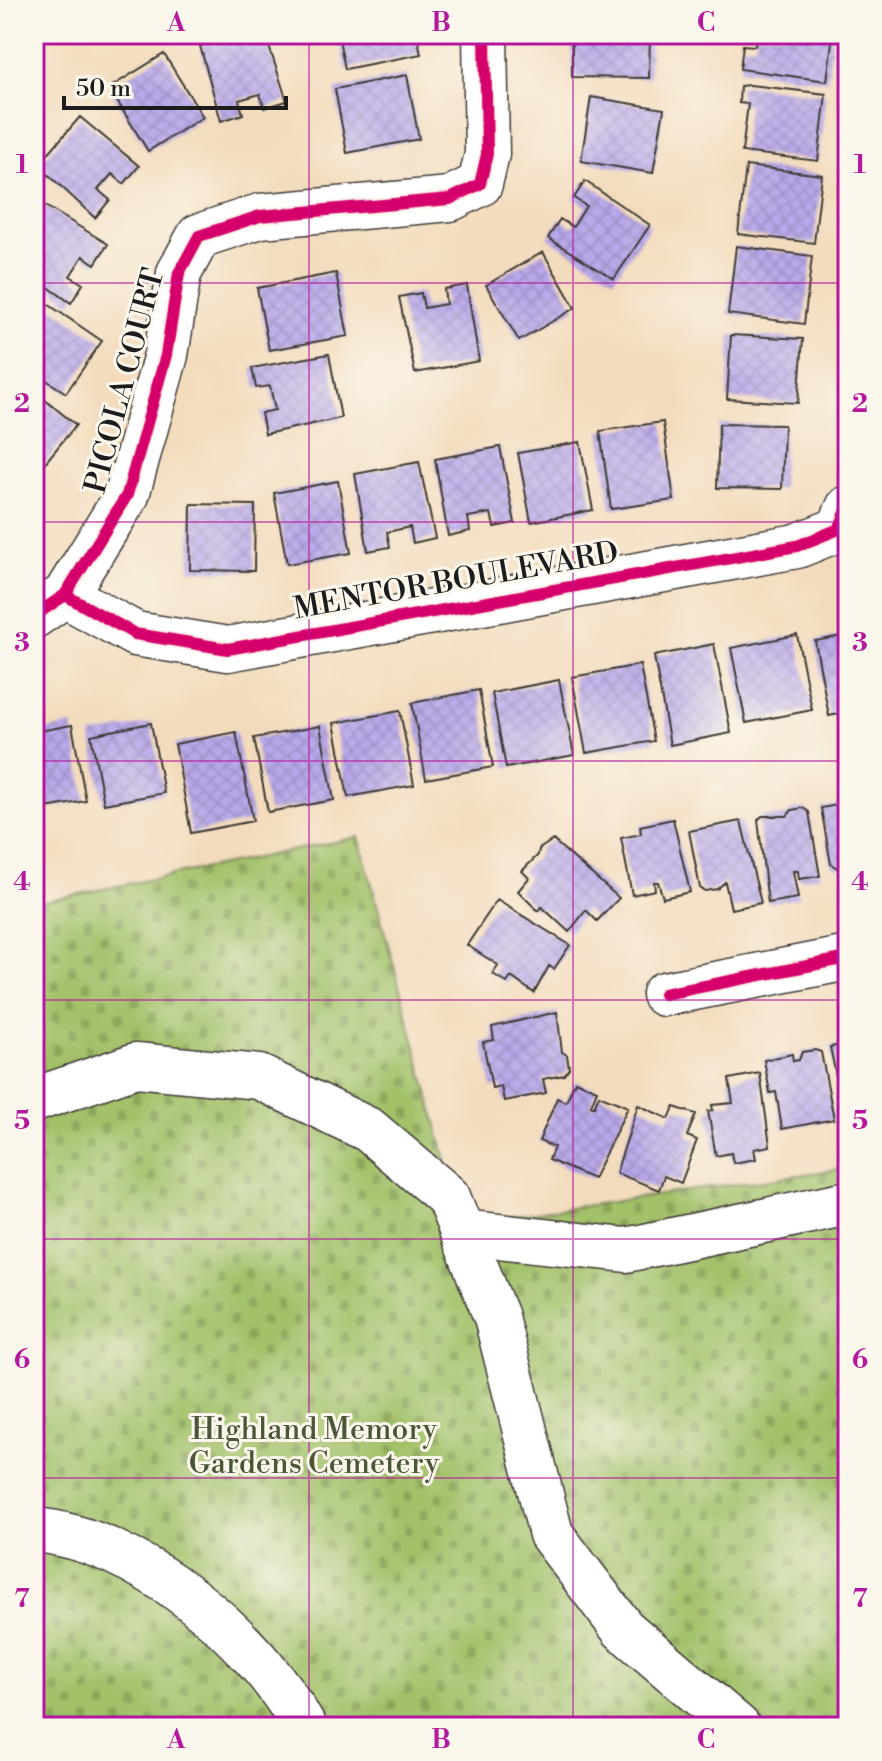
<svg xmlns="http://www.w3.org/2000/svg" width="882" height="1761" viewBox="0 0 882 1761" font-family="'Libre Bodoni',serif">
<defs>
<pattern id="cemetery-stones" width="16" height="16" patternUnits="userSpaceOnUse" patternTransform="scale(2)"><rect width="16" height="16" fill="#a2c169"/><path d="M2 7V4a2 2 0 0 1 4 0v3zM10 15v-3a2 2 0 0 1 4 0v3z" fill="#8ba55a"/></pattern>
<pattern id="building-cross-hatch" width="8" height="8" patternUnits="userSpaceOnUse" patternTransform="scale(2)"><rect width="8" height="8" fill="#b8a8e9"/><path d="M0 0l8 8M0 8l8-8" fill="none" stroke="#9e90c7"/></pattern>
</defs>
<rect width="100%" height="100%" fill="#fbf7ec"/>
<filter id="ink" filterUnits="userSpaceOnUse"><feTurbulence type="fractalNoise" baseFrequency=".0125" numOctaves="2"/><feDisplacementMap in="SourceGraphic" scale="16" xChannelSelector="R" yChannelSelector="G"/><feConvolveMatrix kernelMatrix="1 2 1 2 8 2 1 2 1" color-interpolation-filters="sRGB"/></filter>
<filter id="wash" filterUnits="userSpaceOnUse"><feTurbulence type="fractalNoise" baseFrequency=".006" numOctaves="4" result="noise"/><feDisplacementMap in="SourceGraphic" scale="32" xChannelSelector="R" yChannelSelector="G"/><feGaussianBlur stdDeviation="1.8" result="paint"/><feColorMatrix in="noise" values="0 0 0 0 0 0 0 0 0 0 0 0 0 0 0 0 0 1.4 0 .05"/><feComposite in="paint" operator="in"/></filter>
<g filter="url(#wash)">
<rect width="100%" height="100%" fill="#f3dcbd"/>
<!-- cemetery -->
<path fill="url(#cemetery-stones)" stroke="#5f6e42" stroke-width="2" d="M359,837L450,1174L479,1221L848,1168V1727H34V903Z"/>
<g id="blocks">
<!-- building -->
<path fill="url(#building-cross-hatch)" d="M240,34H265L287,101L264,108L260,94L239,100L243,114L221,121L200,46Z
M338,34H417L421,54L345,69Z
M572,34H650L649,78L572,77Z
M750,34H833L827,81L740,69L743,45L755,46L756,37Z
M164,54L203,117L148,151L109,88Z
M407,75L419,139L347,153L335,89Z
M750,85L826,94L818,161L742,152L748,104L739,103L740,86Z
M591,97L664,109L653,173L581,161Z
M80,117L139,166L124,184L112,174L98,190L110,200L95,218L38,165Z
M746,166L822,175L814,243L738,234Z
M585,181L650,225L614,279L548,238L560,219L573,227L586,206L574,198Z
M42,204L108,244L95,264L83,256L70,276L83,284L71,303L34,277V216Z
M736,246L812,256L804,324L728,314Z
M543,252L575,308L519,341L486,285Z
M336,273L348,336L269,350L257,288Z
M467,285L479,361L415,373L399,297L421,293L424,308L446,304L444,289Z
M36,296L102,341L66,393L34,372Z
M731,335L803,339L798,403L727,399Z
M329,354L341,418L265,434L261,413L275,410L270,386L256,388L252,368Z
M34,391L76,425L36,474L34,472Z
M663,422L674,500L611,509L600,431Z
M719,424L784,425L782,489L717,488Z
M580,442L593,510L531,522L518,453Z
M500,447L515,523L494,527L491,513L468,517L470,531L448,536L435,459Z
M419,462L435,538L413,543L410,527L387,532L390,547L368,551L355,474Z
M338,481L351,553L287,564L274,493Z
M191,504L255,505L254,571L190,570Z
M797,635L812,710L746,723L731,648Z
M848,635V712L829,716L815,641Z
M714,644L731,733L670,745L654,656Z
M640,665L654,741L586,753L572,677Z
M559,680L574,755L506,768L492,693Z
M479,690L493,767L426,779L412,703Z
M400,711L414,785L348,797L334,723Z
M151,723L164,793L104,804L91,735Z
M72,725L86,801L34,810V732Z
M320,726L334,800L268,812L254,738Z
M236,732L253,821L191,833L175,744Z
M848,803V866L837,868L831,864L821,808Z
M803,808L809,812L820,876L799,879L798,871H793L798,898L768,903L758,820L762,816H787L792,810Z
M673,819L690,892L663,898L658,882H654L655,890L632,895L621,838L641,834L640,826Z
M741,821L761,903L731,909L725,882L717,889L705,891L700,888L689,831Z
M553,840L619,898L597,921L586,910L569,932L542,907L538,911L518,891L529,878L522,871L538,855L539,849Z
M497,900L570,945L554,969L549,966L534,993L511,977L507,983L493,974L498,965L467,945Z
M557,1012L562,1052L567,1055L569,1068L564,1075L543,1079L546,1093L504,1101L501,1086L492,1088L483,1042L494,1040L492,1027Z
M848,1044V1124H846L830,1047Z
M815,1050L821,1052L834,1119L782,1129L776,1092L770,1093L764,1060L792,1054L793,1061L799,1060L802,1052Z
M760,1073L770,1146L754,1149L756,1159L733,1163L731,1153L716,1156L708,1111L713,1110L712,1105L733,1103L729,1079Z
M575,1081L597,1090L591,1105L594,1107L599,1095L628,1107L593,1179L549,1160L554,1147L539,1141L557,1098L566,1102Z
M638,1105L669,1119L674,1107L696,1114L687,1136L697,1140L681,1183L664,1176L659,1190L616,1173Z"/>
</g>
</g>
<g filter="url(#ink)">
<use href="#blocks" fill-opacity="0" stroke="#3c3934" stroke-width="2"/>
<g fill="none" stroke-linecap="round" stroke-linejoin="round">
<!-- minor casing -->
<g stroke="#3c3934" stroke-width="47">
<path id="minor" d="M65,595L135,634L228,649L797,546L839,529L848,508
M34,616L65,595L127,495L166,355L179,273L199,236L260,216L450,199L480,184L487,154L485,34
M664,994L848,958
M34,1100L136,1065L259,1077L369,1130L448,1197L496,1317L551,1534L623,1629L738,1727
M462,1232L626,1250L848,1203
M34,1530C138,1539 256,1637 304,1727"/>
</g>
<!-- minor -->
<use href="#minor" stroke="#fff" stroke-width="44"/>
<!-- cycleway casing -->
<g stroke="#fbf7ec" stroke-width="17">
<path id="cycleway" d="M65,595L135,634L228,649L797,546L839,529L848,508
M34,616L65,595L127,495L166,355L179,273L199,236L260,216L450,199L480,184L487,154L485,34
M664,994L848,958"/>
</g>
<!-- cycleway -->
<use href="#cycleway" stroke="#d6006c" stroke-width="12"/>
</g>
</g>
<!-- grid -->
<path fill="none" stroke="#b5179e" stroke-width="2" stroke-opacity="0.55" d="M309,34V1727M573,34V1727M34,283H848M34,522H848M34,761H848M34,1000H848M34,1239H848M34,1478H848"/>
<g text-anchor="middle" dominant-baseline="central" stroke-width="6" stroke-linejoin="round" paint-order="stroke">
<!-- street labels -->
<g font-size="30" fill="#1c1c1c" stroke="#fbf7ec">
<text transform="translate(125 381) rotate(-75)">PICOLA COURT</text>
<text transform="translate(456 581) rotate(-10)">MENTOR BOULEVARD</text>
</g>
<!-- park labels -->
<g font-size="30" fill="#4b5637" stroke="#fbf7ec">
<text x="314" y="1430">Highland Memory<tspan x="314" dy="34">Gardens Cemetery</tspan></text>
</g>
</g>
<!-- margin -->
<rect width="882" height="1761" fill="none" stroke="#fbf7ec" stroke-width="88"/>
<!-- scale -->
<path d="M64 96v12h222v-12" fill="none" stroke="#1c1c1c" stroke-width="4"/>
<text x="76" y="96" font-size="24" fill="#1c1c1c" stroke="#fbf7ec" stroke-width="6" paint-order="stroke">50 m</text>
<rect x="44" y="44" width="794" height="1673" fill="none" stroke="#b5179e" stroke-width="3"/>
<g font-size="26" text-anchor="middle" font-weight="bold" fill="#b5179e">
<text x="176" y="31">A</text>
<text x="441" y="31">B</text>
<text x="706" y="31">C</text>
<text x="22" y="173">1</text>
<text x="860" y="173">1</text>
<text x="22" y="412">2</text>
<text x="860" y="412">2</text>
<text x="22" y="651">3</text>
<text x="860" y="651">3</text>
<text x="22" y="890">4</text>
<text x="860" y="890">4</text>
<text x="22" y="1129">5</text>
<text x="860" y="1129">5</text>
<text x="22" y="1368">6</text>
<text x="860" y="1368">6</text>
<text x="22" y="1607">7</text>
<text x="860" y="1607">7</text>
<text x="176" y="1748">A</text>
<text x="441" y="1748">B</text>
<text x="706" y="1748">C</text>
</g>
</svg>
